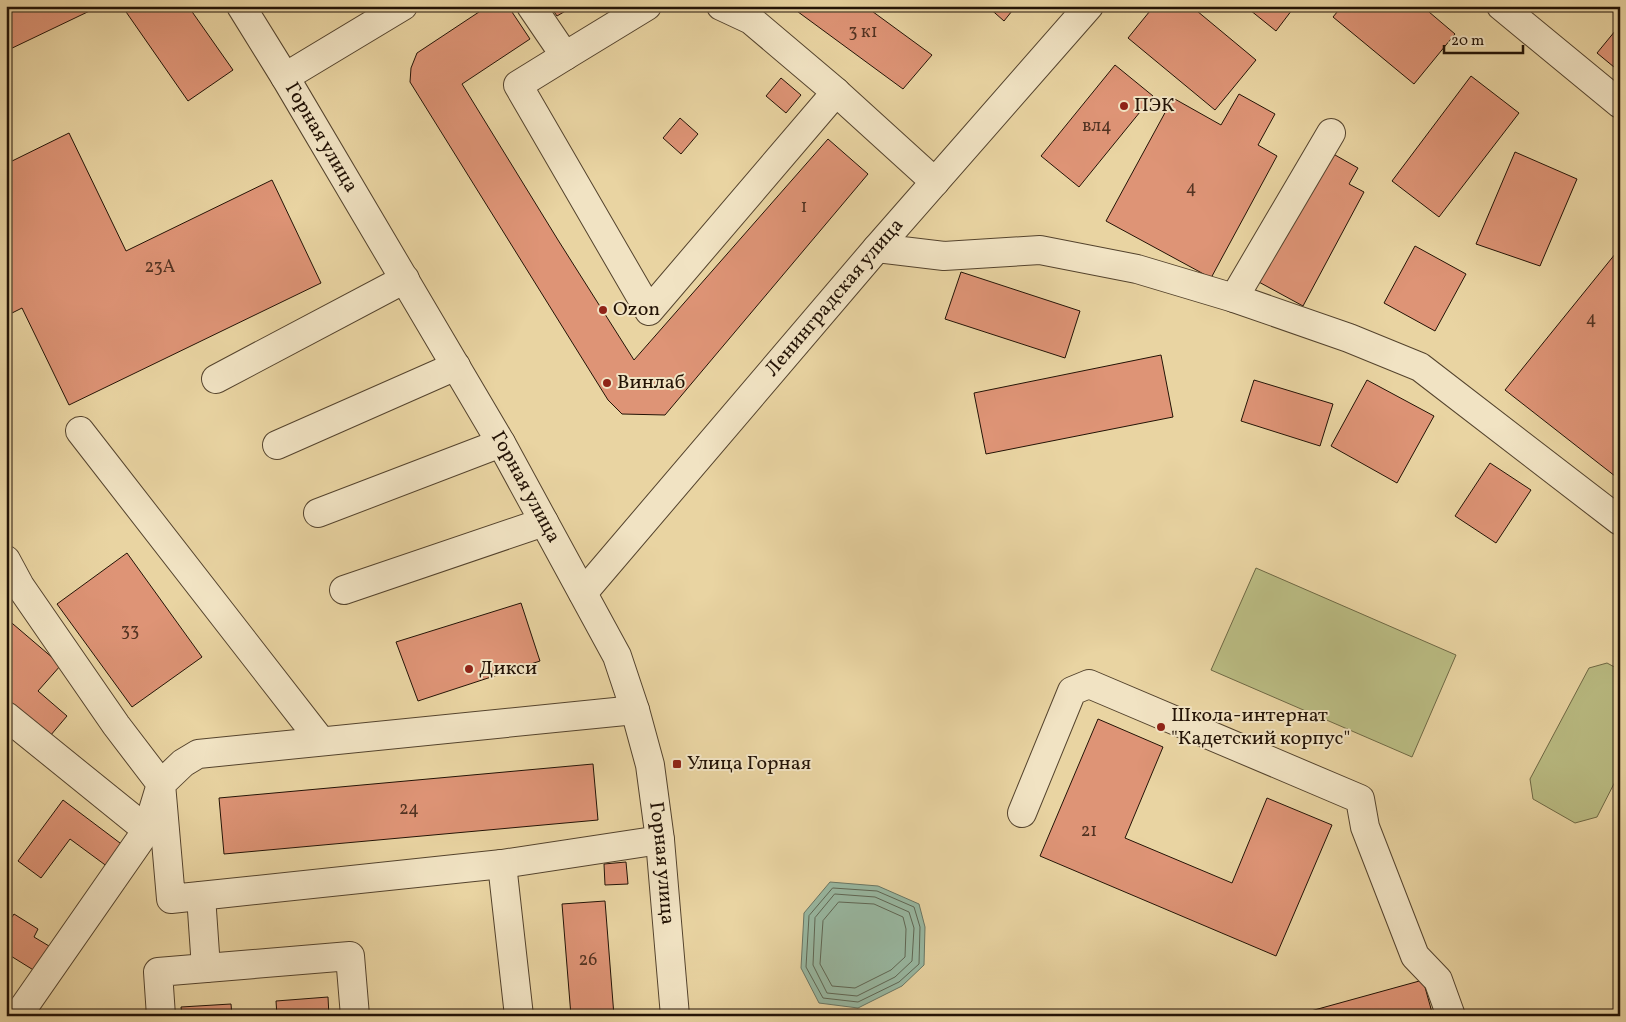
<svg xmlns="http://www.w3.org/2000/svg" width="1626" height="1022" viewBox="0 0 1626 1022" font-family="Vollkorn,serif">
<rect width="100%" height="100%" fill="#e9d4a2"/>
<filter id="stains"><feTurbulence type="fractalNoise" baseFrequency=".004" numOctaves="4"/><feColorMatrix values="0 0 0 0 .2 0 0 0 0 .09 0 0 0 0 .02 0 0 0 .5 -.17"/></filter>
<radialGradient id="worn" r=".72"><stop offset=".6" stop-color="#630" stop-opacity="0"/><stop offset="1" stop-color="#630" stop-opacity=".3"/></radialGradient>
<!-- green -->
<path fill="#babc83" stroke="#6e6844" d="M1256,568L1456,655L1412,757L1211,670Z
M1607,663L1620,670V772L1597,817L1575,823L1533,799L1530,779L1589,668Z"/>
<!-- water -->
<path fill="#98b8a2" stroke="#697664" d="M830,882L878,886L919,904L925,927L924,965L902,986L858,1008L819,1003L801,968L804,913Z"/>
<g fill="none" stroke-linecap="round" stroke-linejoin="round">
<!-- shore -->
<path stroke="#5e6654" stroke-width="1" d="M833,888L877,891L914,907L920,927L919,964L899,982L858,1002L823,998L806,967L809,916Z
M835,894L875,897L909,912L914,928L912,961L895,977L857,996L827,993L813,965L815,918Z
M839,902L874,904L903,917L906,929L905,957L891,970L855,988L832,986L820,964L823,921Z"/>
</g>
<!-- building -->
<path fill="#de9476" stroke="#231306" d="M21,6H100L6,51V13Z
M127,6H188L233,70L188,101L124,9Z
M488,6H508L530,39L462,84L558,240L634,360L828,139L868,174L665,415L622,414L608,400L410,82L411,68L417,53Z
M550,6H574L557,16Z
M790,6H865L932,55L903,89Z
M987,6H1016L1004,21Z
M1154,6H1191L1256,60L1215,110L1128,38Z
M1245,6H1295L1276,31Z
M1342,6H1422L1455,34L1414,84L1333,17Z
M1620,25V72L1597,53Z
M1115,65L1153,96L1079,187L1041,156Z
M1471,76L1519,113L1439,217L1392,181Z
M781,78L801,95L786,113L766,96Z
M1239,94L1275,114L1258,145L1277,156L1211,278L1106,221L1173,98L1221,125Z
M680,118L698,134L681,154L663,138Z
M69,133L126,251L272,180L321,283L69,405L22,308L8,315L6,311V164Z
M1328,151L1358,168L1349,184L1364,192L1303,306L1257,281Z
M1515,152L1577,179L1540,266L1476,244Z
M1415,246L1466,274L1435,331L1384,303Z
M1620,248V480L1505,390Z
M961,272L1080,311L1065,358L945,319Z
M1161,355L1173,417L986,454L974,393Z
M1254,380L1333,404L1320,446L1241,421Z
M1367,380L1434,416L1397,483L1331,446Z
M1490,463L1531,490L1496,543L1455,516Z
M127,553L202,657L132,707L57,604Z
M521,603L540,661L418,701L396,642Z
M6,618L61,665L38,691L67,716L50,736L6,698Z
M1098,719L1163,747L1125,838L1232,883L1267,798L1332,825L1276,956L1040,856Z
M593,764L598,820L224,854L219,798Z
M63,800L124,846L108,867L70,839L41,878L18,861Z
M626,862L628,884L605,885L604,864Z
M605,901L614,1016H571L562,904Z
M14,914L38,929L34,937L49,946L35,971L6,953V926Z
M1423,980L1433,1016H1308L1307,1012Z
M328,997L329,1016H277L276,1001Z
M231,1004L232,1016H182L181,1007Z"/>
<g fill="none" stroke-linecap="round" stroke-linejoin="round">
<!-- minor casing -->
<g stroke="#54432d" stroke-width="30">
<g id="minor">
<path id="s1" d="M241,6L285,77L501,443L617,656L635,710L650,765L660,840L675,1016"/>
<path d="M531,6L565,56L647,6"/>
<path d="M721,6L751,20L836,92L935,182"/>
<path d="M1501,6L1620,104"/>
<path d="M565,56L518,85L649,311L836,92"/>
<path d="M285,77L403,6"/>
<path d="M877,248L944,256L1040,250L1137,269L1234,298L1349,338L1420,367L1620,521"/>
<path d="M1234,298L1331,133"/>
<path d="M216,379L405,279"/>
<path d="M80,431L321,741"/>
<path d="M277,445L456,366"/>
<path d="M318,513L501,443"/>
<path d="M6,560L20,586L116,725L161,784L147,830L21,1011"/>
<path d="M344,590L544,522"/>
<path id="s2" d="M583,593L877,248L1089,6"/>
<path d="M635,710L198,754L183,763L161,784L171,899L502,864L660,840"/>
<path d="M6,716L147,830"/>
<path d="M1022,813L1072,691L1089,684L1360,799L1365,827L1415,956L1438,980L1451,1016"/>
<path d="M502,864L519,1016"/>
<path d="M201,896L206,968"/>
<path d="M161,1016L158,972L350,956L355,1016"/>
</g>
</g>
<!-- minor -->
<use href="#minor" stroke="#f1e3c3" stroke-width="28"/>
</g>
<!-- markers -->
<g fill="#8f2418" stroke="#f1e3c3" stroke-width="2">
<circle cx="1124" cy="106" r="5"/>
<circle cx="603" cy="310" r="5"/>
<circle cx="607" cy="383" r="5"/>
<circle cx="469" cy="669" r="5"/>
<circle cx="1161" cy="727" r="5"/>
<rect x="672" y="759" width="10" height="10" rx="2.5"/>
</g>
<g text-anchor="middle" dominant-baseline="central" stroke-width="4" stroke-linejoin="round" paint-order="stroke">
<!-- number labels -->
<g font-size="18" fill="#523322">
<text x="863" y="32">3 к1</text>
<text x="1097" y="126">вл4</text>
<text x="1191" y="188">4</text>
<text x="804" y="207">1</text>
<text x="160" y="267">23А</text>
<text x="1591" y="319">4</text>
<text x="130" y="631">33</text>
<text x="409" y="809">24</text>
<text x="1089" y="831">21</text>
<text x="588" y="960">26</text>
</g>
<!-- poi labels -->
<g font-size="20" fill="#231306" stroke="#f1e3c3" text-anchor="start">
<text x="1134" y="106">ПЭК</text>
<text x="613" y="310">Ozon</text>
<text x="617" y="383">Винлаб</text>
<text x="479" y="669">Дикси</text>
<text x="1171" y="716">Школа-интернат<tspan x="1171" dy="23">"Кадетский корпус"</tspan></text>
<text x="687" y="764">Улица Горная</text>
</g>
<!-- street labels -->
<g font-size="20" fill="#231306" stroke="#f1e3c3">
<text stroke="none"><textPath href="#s1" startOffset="154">Горная улица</textPath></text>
<text stroke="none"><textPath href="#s2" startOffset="388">Ленинградская улица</textPath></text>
<text stroke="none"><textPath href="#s1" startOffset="559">Горная улица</textPath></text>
<text stroke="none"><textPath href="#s1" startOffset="964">Горная улица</textPath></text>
</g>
</g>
<!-- margin -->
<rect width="1626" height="1022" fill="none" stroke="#e9d4a2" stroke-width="25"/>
<rect x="8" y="8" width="1611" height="1007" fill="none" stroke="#231306" stroke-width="2.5"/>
<rect x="12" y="12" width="1601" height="997" fill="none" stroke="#231306"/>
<!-- scale -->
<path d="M1444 45v8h79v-8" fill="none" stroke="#231306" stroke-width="2.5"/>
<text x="1451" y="45" font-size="15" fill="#231306" stroke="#f1e3c3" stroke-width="4" paint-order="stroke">20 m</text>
<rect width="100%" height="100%" filter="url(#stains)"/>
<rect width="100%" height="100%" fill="url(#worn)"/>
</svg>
